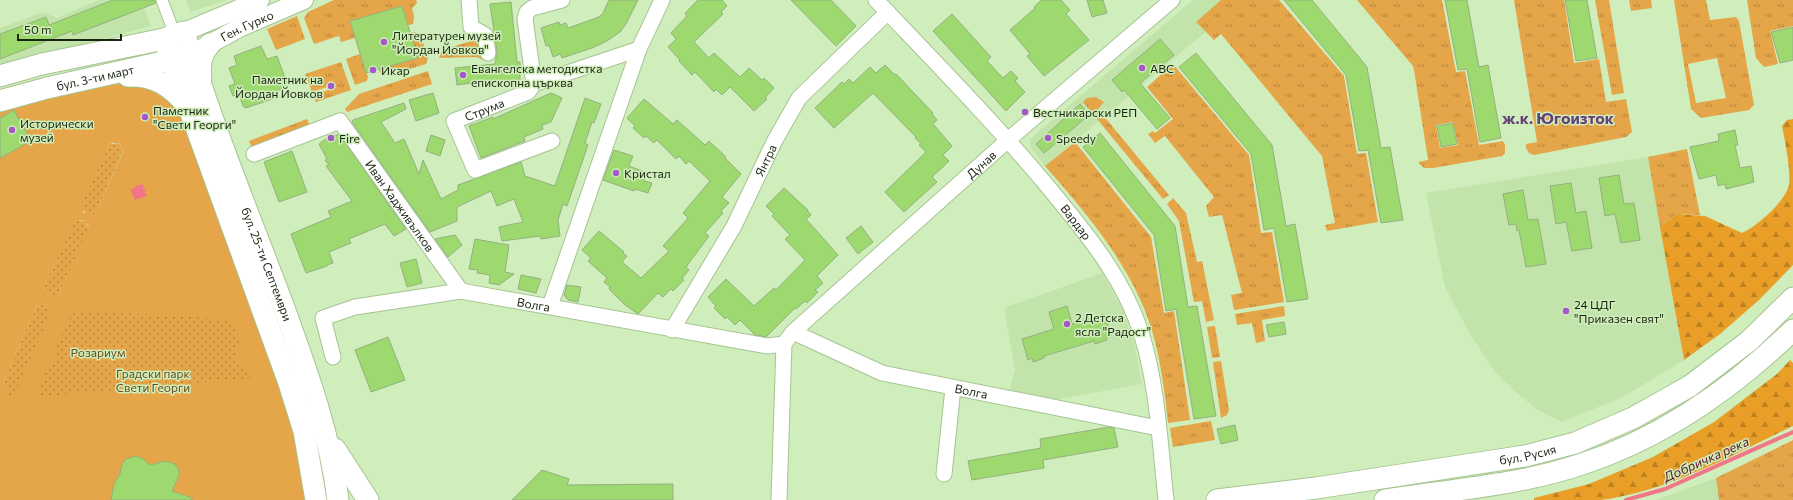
<svg xmlns="http://www.w3.org/2000/svg" width="1793" height="500" viewBox="0 0 1793 500" font-family="Commissioner,sans-serif">
<defs>
<pattern id="grass-tufts" width="24" height="20" patternUnits="userSpaceOnUse"><rect width="24" height="20" fill="#e5a549"/><path d="M3 7l-1-3M5 7V3M7 7l1-3M15 17l-1-3M17 17v-4M19 17l1-3" fill="none" stroke="#b9863b"/></pattern>
<pattern id="forest-firs" width="22" height="20" patternUnits="userSpaceOnUse"><rect width="22" height="20" fill="#e99e28"/><path d="M5 1l3.5 6h-7zM16 11l3.5 6h-7z" fill="#bc8121"/></pattern>
<pattern id="garden-dots" width="8" height="8" patternUnits="userSpaceOnUse"><rect width="8" height="8" fill="#e5a549"/><path d="M2 2h.1M6 6h.1" fill="none" stroke="#b9863b" stroke-width="1.8" stroke-linecap="round"/></pattern>
</defs>
<rect width="100%" height="100%" fill="#d0eebb"/>
<!-- built -->
<path fill="#c2e4aa" d="M99,0H141L151,26L39,56L0,69V28L43,12L57,18Z
M186,0H227L190,12Z
M1193,0H1244L1045,166L1030,147L1031,138Z
M1648,157L1684,360L1623,397L1562,422L1538,410L1519,395L1495,372L1470,334L1445,287L1426,193Z
M1102,273L1122,309L1133,339L1142,384L1048,401L1008,394L1015,370L1004,308Z
M1716,478L1719,500H1656L1681,491Z"/>
<!-- grass -->
<path fill="url(#grass-tufts)" fill-rule="evenodd" d="M334,0H416L417,3L412,8L414,16L413,24L408,25L402,6L350,21L355,38L341,42L339,36L314,44L304,18L308,12Z
M1221,0H1279L1344,76L1357,154L1366,153L1378,222L1327,231L1325,225L1335,223L1322,156L1221,34L1214,40L1196,22Z
M1357,0H1442L1456,72L1465,71L1479,145L1503,141L1505,145V153L1502,156L1433,168H1424L1418,162L1428,160L1414,70L1413,66ZM1453,122L1458,145L1440,148L1436,125Z
M1514,0H1564L1574,63L1599,59L1606,102L1626,99L1632,132L1626,137L1534,155L1529,153L1526,148V144L1537,142Z
M1595,0H1609L1624,93L1612,95Z
M1629,0H1651L1652,8L1631,11Z
M1674,0H1706L1710,20L1736,17L1739,21L1754,105L1749,110L1701,118L1691,109ZM1717,58L1726,98L1696,103L1688,64Z
M1747,0H1793V26L1770,31L1778,64L1764,67L1756,58Z
M297,16L305,39L276,50L267,29Z
M416,32L417,36L422,39L428,58L426,64L400,72L396,71L384,75L380,73L379,69L417,58L410,33Z
M481,38L484,60L476,57L439,58L442,50Z
M360,54L368,77L367,81L355,85L346,59Z
M341,62L351,90L316,102L313,95L328,90L327,87L312,92L305,74Z
M1173,64L1249,155L1261,233L1272,232L1284,302L1234,310L1231,295L1242,293L1222,215L1209,217L1206,206L1214,197L1165,136L1155,143L1148,134L1153,131L1155,133L1173,119L1147,87Z
M428,71L432,84L347,112L345,109L359,94Z
M1096,97L1104,102L1098,109L1169,195L1163,199L1083,102L1087,98Z
M307,119L310,126L252,148L249,141Z
M1075,142L1151,237L1164,313L1174,311L1190,420L1168,423C1165,393 1161,363 1153,334C1134,269 1089,216 1045,166Z
M1687,149L1700,215L1677,214L1660,227L1648,157Z
M1173,198L1186,213L1197,262L1202,261L1214,320L1206,322L1202,301L1194,302L1179,221L1167,204Z
M1284,306L1285,316L1262,320L1265,341L1256,343L1252,323L1237,325L1235,314Z
M1215,326L1220,357L1212,358L1207,327Z
M1221,361L1229,410L1227,415L1221,418L1213,362Z
M1211,421L1215,440L1173,447L1170,428Z
M1793,440V500H1719L1716,478Z"/>
<!-- forest -->
<path fill="url(#forest-firs)" d="M1793,119V265L1759,300L1720,334L1684,360L1660,227L1677,214L1705,216L1742,233C1757,226 1785,202 1789,185C1791,170 1785,141 1782,126L1787,120Z
M1790,360L1793,363V426C1732,455 1669,491 1601,500C1579,500 1556,500 1534,500V498L1589,484L1653,457L1714,422L1777,374Z"/>
<!-- park -->
<path fill="#e5a549" fill-rule="evenodd" d="M119,84H135L155,89L182,111L284,387L309,500H0V110C37,99 80,87 119,84ZM110,143H119L124,150L95,214L84,213L81,208ZM81,220L84,221L89,226L58,296H49L43,289L75,221ZM42,304L46,305L49,310L51,311L6,390V385L3,382L37,305L40,306Z"/>
<!-- garden -->
<path fill="url(#garden-dots)" d="M110,143L113,144L118,143L124,149L95,214H87L80,208Z
M75,220L84,221L89,227L58,296H49L43,289Z
M42,304L47,305L49,310L51,311L12,401C5,395 9,388 3,382L37,305L40,306Z
M78,311L229,319L235,326L241,344L235,351C234,361 239,370 249,370L251,378L37,397L48,366L55,359V349L71,315Z"/>
<!-- water -->
<path fill="#f07688" d="M140,184L144,185L143,188L146,190L145,192L147,196L142,197L141,199L139,198L135,200L130,189L135,188L136,185L139,186Z"/>
<g fill="none" stroke-linecap="round" stroke-linejoin="round">
<!-- stream -->
<path stroke="#f07688" stroke-width="4" d="M1626,500L1665,489L1793,432"/>
</g>
<!-- building -->
<path fill="#9ed96f" stroke="#93b07f" d="M113,0H155L156,3L73,35L72,31L0,59V34L46,17L49,25Z
M609,0H638L626,24L620,32L607,41L592,48L562,58L560,54L553,57L549,45L546,46L541,28L559,22L560,25L566,23L568,28L599,17L603,13Z
M698,0H722L727,6L721,12L723,14L694,42L709,58L714,53L740,77L749,68L762,80L764,78L774,88L765,98L767,99L754,111L730,87L722,95L716,89L714,92L695,72L692,75L679,61L680,60L668,47L676,39L671,33L687,16L685,13Z
M791,0H831L856,26L836,46Z
M1041,0H1061L1070,10L1066,14L1089,40L1044,76L1027,56L1030,54L1010,30L1035,8L1034,7Z
M1087,0H1103L1107,13L1092,17Z
M1284,0H1312L1367,67L1381,148L1390,147L1403,220L1381,223L1368,150L1359,151L1346,75Z
M1445,0H1467L1479,67L1488,65L1501,138L1480,142L1467,69L1458,70Z
M1565,0H1587L1597,58L1576,61Z
M511,2L517,62H520V80L485,81L457,85L455,68L495,64L497,52L490,4Z
M402,6L418,58L366,73L350,21Z
M952,14L991,57L987,61L1003,78L1011,71L1018,78L1015,81L1025,92L1006,111L933,31Z
M1793,27V60L1780,63L1771,32Z
M1160,39L1174,55L1140,83L1170,118L1157,129L1124,90L1122,92L1112,80Z
M261,46L267,59L277,56L288,86L276,91L278,97L246,108L243,106L239,94L233,96L229,86L235,84L229,68L237,65L234,56Z
M1196,53L1272,145L1286,226L1295,224L1308,299L1287,302L1274,228L1264,230L1251,154L1179,67Z
M885,65L895,75L896,74L933,113L932,114L937,120L933,124L952,146L943,155L949,161L932,177L937,182L904,212L885,192L926,152L919,145L921,144L915,138L916,137L873,93L834,128L815,108L842,82L844,84L849,79L853,83L870,67L876,73Z
M433,93L439,113L416,121L409,100Z
M551,93L562,98L551,122L542,125L543,129L524,137L525,141L481,158L469,126L493,117V119Z
M585,98L601,104L594,123L592,122L585,143L588,145L567,206L563,204L558,220L560,236L541,239L540,236L502,241L499,227L523,222L514,199L497,206L491,191L457,207V221L430,232L352,122L353,120L404,103L406,109L381,122L395,143L404,139L419,174L423,160L441,199L458,190V185L521,162L525,176L555,186Z
M644,99L673,124L677,120L705,145L709,141L726,157L725,158L741,174L722,197L729,203L721,211L723,213L705,233L709,236L686,267L689,270L682,278L684,280L673,291L671,289L663,297L658,293L638,314L624,304L609,289L610,287L604,282L607,278L588,261L591,258L582,250L599,231L624,252L623,253L627,256L622,262L641,278L669,251L663,246L688,218L683,213L710,181L689,161L686,164L679,156L676,159L657,140L654,143L646,136L644,138L633,128L635,126L627,118Z
M1080,104L1089,115L1044,153L1036,144Z
M14,110L31,141L0,158V118Z
M1453,123L1457,144L1441,147L1437,126Z
M1735,130L1738,145H1735L1740,168L1751,166L1754,182L1726,189L1725,184L1718,186L1716,175L1699,179L1690,147L1719,141L1718,134Z
M1100,133L1175,226L1188,307L1197,306L1216,416L1194,419L1176,309L1166,311L1154,235L1083,147Z
M339,134L406,229L394,236L385,224L349,239L351,243L329,252L333,263L327,265V266L306,273L291,234L331,217L328,211L352,201L326,166L329,165L325,160L327,159L319,144L327,138L328,139Z
M431,135L445,140L440,156L426,151Z
M614,150L633,156L629,166L647,173L644,181L652,183L648,193L635,189L634,191L603,180Z
M292,151L307,192L279,202L264,162Z
M1619,175L1624,204L1634,203L1640,240L1621,243L1615,214L1605,216L1599,178Z
M1571,183L1576,213L1586,211L1592,248L1572,251L1566,222L1556,224L1550,186Z
M784,188L808,210H807L811,215L806,219L838,255L817,276L823,283L815,290L818,292L807,303L805,301L796,309L795,308L766,337L755,335L740,320L735,325L727,317L725,319L714,308L716,306L708,297L726,279L754,306L774,288L776,290L805,260L785,239L790,235L772,216L774,214L766,206Z
M1523,190L1528,220L1538,219L1546,264L1526,267L1519,230L1517,231L1516,224L1509,225L1503,194Z
M861,226L873,242L858,254L846,238Z
M455,235L462,245L448,257L435,239Z
M475,239L509,245L505,272L514,274L499,285L489,283L490,275L477,273L478,270L469,269Z
M416,259L422,283L407,287L400,263Z
M521,275L541,279L536,293L518,289Z
M567,285L581,287L578,302L568,300L564,295Z
M1067,306L1072,324L1104,314L1111,336L1106,338L1107,340L1095,344L1094,341L1044,356V358L1033,362L1032,358L1028,360L1022,339L1054,329L1049,312Z
M1284,322L1286,334L1269,337L1266,325Z
M388,337L405,380L371,392L355,350Z
M1235,425L1238,440L1221,444L1217,429Z
M1109,427L1114,428L1118,447L1043,460L1044,468L972,480L968,461L1041,448L1040,439Z
M136,456L143,459L150,465L165,461L175,464L179,470V475L172,491L192,498V500H111L114,484L120,474L122,464L126,459Z
M542,470L569,479L567,485L673,484V500H512Z"/>
<g fill="none" stroke-linecap="round" stroke-linejoin="round">
<!-- pedestrian casing -->
<g stroke="#a6c492" stroke-width="13">
<path id="pedestrian" d="M162,0L175,35"/>
</g>
<!-- minor casing -->
<g stroke="#a6c492" stroke-width="17">
<g id="minor">
<path d="M469,0L471,27L485,35L488,53"/>
<path id="s1" d="M876,0C933,60 991,119 1044,182C1083,229 1124,277 1142,336C1158,388 1160,446 1166,500"/>
<path d="M534,84L525,19L527,12L532,8L562,0"/>
<path id="s2" d="M552,141L475,170L454,121L528,92L534,84L639,49"/>
<path id="s3" d="M254,154L340,121L461,291"/>
<path d="M550,306L639,49L662,0"/>
<path id="s4" d="M672,330L734,226L774,142L799,98L888,12"/>
<path id="s5" d="M793,332L882,373L1158,428"/>
<path id="s6" d="M333,357L323,318L355,307L461,291L767,346L784,344"/>
<path d="M944,474L953,388"/>
<path id="s7" d="M779,499L784,344L793,332L1008,140L1172,0"/>
</g>
</g>
<!-- tertiary casing -->
<g stroke="#a6c492" stroke-width="20">
<g id="tertiary">
<path d="M184,32L260,0"/>
<path id="s8" d="M197,51L239,28L304,0"/>
</g>
</g>
<!-- secondary casing -->
<g stroke="#a6c492" stroke-width="23">
<g id="secondary">
<path d="M164,39L289,383L304,431L316,500"/>
<path id="s9" d="M0,76L42,64L164,39L184,32C212,125 249,215 283,305C306,369 330,433 338,500"/>
<path d="M128,76C154,75 169,85 186,104"/>
<path d="M201,78C199,65 201,53 210,44"/>
<path id="s10" d="M0,101L47,88L185,57"/>
<path d="M335,449L368,500"/>
<path id="s11" d="M1217,500L1316,488L1525,456L1575,443L1633,418L1690,386L1749,341L1793,298"/>
<path d="M1385,500C1449,490 1521,485 1582,464C1662,438 1733,388 1793,330"/>
</g>
</g>
<!-- pedestrian -->
<use href="#pedestrian" stroke="#fff" stroke-width="11"/>
<!-- minor -->
<use href="#minor" stroke="#fff" stroke-width="15"/>
<!-- tertiary -->
<use href="#tertiary" stroke="#fff" stroke-width="18"/>
<!-- secondary -->
<use href="#secondary" stroke="#fff" stroke-width="21"/>
</g>
<!-- markers -->
<g fill="#a458ca" stroke="#d0eebb" stroke-width="1.5">
<circle cx="384" cy="42" r="4"/>
<circle cx="1142" cy="68" r="4"/>
<circle cx="373" cy="70" r="4"/>
<circle cx="463" cy="75" r="4"/>
<circle cx="331" cy="86" r="4"/>
<circle cx="1025" cy="112" r="4"/>
<circle cx="145" cy="117" r="4"/>
<circle cx="12" cy="130" r="4"/>
<circle cx="331" cy="138" r="4"/>
<circle cx="1048" cy="138" r="4"/>
<circle cx="616" cy="173" r="4"/>
<circle cx="1566" cy="311" r="4"/>
<circle cx="1067" cy="324" r="4"/>
</g>
<g text-anchor="middle" dominant-baseline="central" stroke-width="3" stroke-linejoin="round" paint-order="stroke">
<!-- street labels -->
<g font-size="12" fill="#1a2511" stroke="#d0eebb">
<text stroke="none"><textPath href="#s8" startOffset="56">Ген. Гурко</textPath></text>
<text stroke="none"><textPath href="#s10" startOffset="98">бул. 3-ти март</textPath></text>
<text stroke="none"><textPath href="#s2" startOffset="168">Струма</textPath></text>
<text stroke="none"><textPath href="#s4" startOffset="194">Янтра</textPath></text>
<text stroke="none"><textPath href="#s7" startOffset="422">Дунав</textPath></text>
<text stroke="none"><textPath href="#s3" startOffset="196">Иван Хадживълков</textPath></text>
<text stroke="none"><textPath href="#s1" startOffset="299">Вардар</textPath></text>
<text stroke="none"><textPath href="#s9" startOffset="436">бул. 25-ти Септември</textPath></text>
<text stroke="none"><textPath href="#s6" startOffset="255">Волга</textPath></text>
<text stroke="none"><textPath href="#s5" startOffset="189">Волга</textPath></text>
<text stroke="none"><textPath href="#s11" startOffset="314">бул. Русия</textPath></text>
</g>
<!-- poi labels -->
<g font-size="12" fill="#1a2511" stroke="#d0eebb" text-anchor="start">
<text x="392" y="35">Литературен музей<tspan x="392" dy="14">"Йордан Йовков"</tspan></text>
<text x="471" y="68">Евангелска методистка<tspan x="471" dy="14">епископна църква</tspan></text>
<text x="1150" y="68">ABC</text>
<text x="381" y="70">Икар</text>
<text x="323" y="79" text-anchor="end">Паметник на<tspan x="323" dy="14">Йордан Йовков</tspan></text>
<text x="153" y="110">Паметник<tspan x="153" dy="14">"Свети Георги"</tspan></text>
<text x="1033" y="112">Вестникарски РЕП</text>
<text x="20" y="123">Исторически<tspan x="20" dy="14">музей</tspan></text>
<text x="339" y="138">Fire</text>
<text x="1056" y="138">Speedy</text>
<text x="624" y="173">Кристал</text>
<text x="1574" y="304">24 ЦДГ<tspan x="1574" dy="14">"Приказен свят"</tspan></text>
<text x="1075" y="317">2 Детска<tspan x="1075" dy="14">ясла "Радост"</tspan></text>
</g>
<!-- park labels -->
<g font-size="12" fill="#684a1e" stroke="#d0eebb">
<text x="98" y="352">Розариум</text>
<text x="153" y="373">Градски парк<tspan x="153" dy="14">Свети Георги</tspan></text>
</g>
<!-- water labels -->
<g font-size="13" font-style="italic" fill="#611526" stroke="#d0eebb">
<text transform="translate(1706 459) rotate(-24)">Добричка река</text>
</g>
<!-- district labels -->
<g font-size="16" font-weight="bold" fill="#653f79" stroke="#d0eebb">
<text x="1558" y="117">ж.к. Югоизток</text>
</g>
</g>
<!-- scale -->
<path d="M18 34v6h103v-6" fill="none" stroke="#1a2511" stroke-width="2"/>
<text x="24" y="34" font-size="12" fill="#1a2511" stroke="#d0eebb" stroke-width="3" paint-order="stroke">50 m</text>
</svg>
